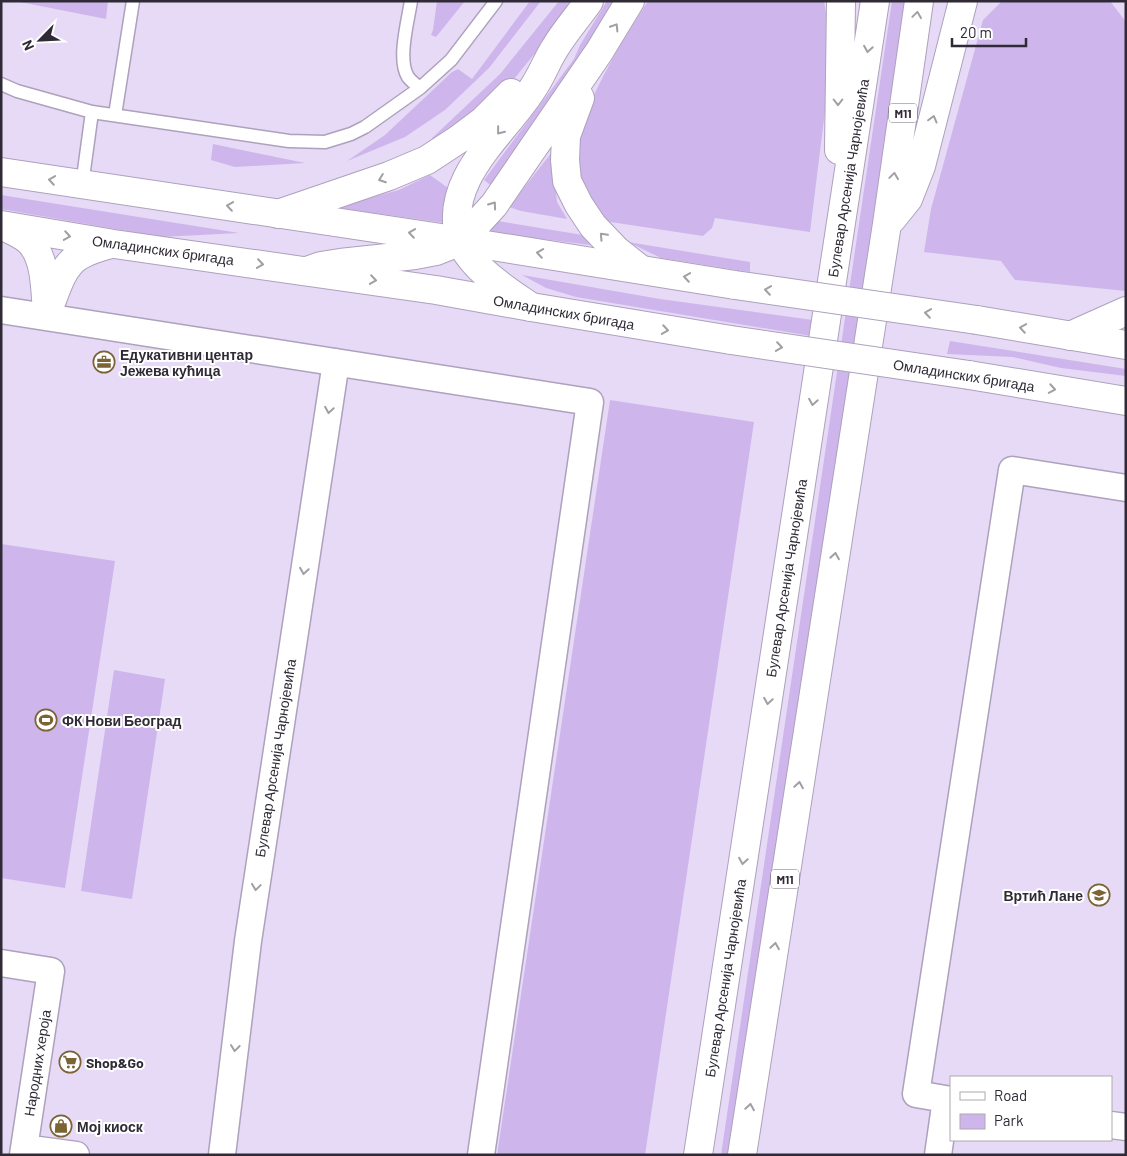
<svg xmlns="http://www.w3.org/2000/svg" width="1127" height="1156" viewBox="0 0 1127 1156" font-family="Barlow,sans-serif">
<rect width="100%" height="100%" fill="#e6daf7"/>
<!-- green -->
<path fill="#ceb6ec" d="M15,1H108L106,19Z
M437,1H465L436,37L431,35L433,30Z
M530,1H541L489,68L445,110L405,137L347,161L385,135L452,72L458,69L472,79Z
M559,1H577L502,94L430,152L432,138L500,74Z
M607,1H619L493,187L484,180L574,59L580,45Z
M648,1H824L826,13V103L810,232L715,218L712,228L703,236L604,221C593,204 579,188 577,167C572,117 622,43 648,1Z
M892,1H910L738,1155H721Z
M1002,1H1110L1126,22V291L1015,280L1001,261L924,252L931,209L983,20Z
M213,144L305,163L235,167L211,160Z
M552,152L557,202L567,219L521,211L509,207Z
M430,175L451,190L445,223L338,208L342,205L399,190Z
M1,195L239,233L161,237L1,209Z
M498,221L583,235L590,245L487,232Z
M628,242L750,262V272L661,258Z
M522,275L660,299L813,320L811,336L576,297L546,288Z
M950,341L1126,369V376L1061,368L1013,357L947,354Z
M610,400L754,422L645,1155H497Z
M1,544L115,561L65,888L1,878Z
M114,670L165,679L132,899L81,891Z"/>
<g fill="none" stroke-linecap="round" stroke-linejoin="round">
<!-- service casing -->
<g stroke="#ada1bc" stroke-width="15">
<path id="service" d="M1,84L17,91L92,112
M420,88L451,60L496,1
M115,115L133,1
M82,185L92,112L289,141L325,142L351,134L365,127L420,88C416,85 411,81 408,77C397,60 408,21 411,1"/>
</g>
<!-- minor casing -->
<g stroke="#ada1bc" stroke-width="29">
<path id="minor" d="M1,310L590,402L481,1155
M1,963L51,971L23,1155
M951,1100L916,1094L1012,470L1126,488
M1111,1125L1126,1127
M24,1148L76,1155
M222,1155L248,941L336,362
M938,1155L946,1099"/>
</g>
<!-- secondary casing -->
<g stroke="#ada1bc" stroke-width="30">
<path id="secondary" d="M1,172L461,241L735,285
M1,225L114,244L436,290L531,307L731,340
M7,228C15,232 25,236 31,243C46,260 45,290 47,312
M49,308C65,266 66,255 112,244
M977,320L1126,345
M969,375L1126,401"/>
</g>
<!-- trunk casing -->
<g stroke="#ada1bc" stroke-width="30">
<path id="trunk" d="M580,98L566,136L565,160L567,181L579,205L593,226L616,250L640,269
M839,150L841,1
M278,214L389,176L427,160L459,139L483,121L511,93
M892,219L908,199L921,166L963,1
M307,271L321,266L340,263L415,255L436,251L461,241L494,205L599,52L630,1
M531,307C508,291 469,267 460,239C442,179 505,133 533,88C542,75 547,60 555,48C565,31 578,17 589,1
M1070,336L1126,311
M698,1155L875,1
M742,1155L887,224L919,1"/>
</g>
<!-- service -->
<use href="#service" stroke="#fff" stroke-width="12"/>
<!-- minor -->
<use href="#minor" stroke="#fff" stroke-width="26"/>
<!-- secondary -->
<use href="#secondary" stroke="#fff" stroke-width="28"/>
<!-- trunk -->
<use href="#trunk" stroke="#fff" stroke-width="28"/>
<!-- secondary-bridge casing -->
<g stroke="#ada1bc" stroke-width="30" stroke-linecap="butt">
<path id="secondary-bridge" d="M735,285L977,320
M731,340L969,375"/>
</g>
<!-- secondary-bridge -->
<use href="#secondary-bridge" stroke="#fff" stroke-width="28"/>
</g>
<!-- one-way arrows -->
<defs><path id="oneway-chevron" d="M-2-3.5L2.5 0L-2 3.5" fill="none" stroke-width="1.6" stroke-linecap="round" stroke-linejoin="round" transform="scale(1.25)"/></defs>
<g stroke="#a19fa4">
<use href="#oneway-chevron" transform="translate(917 15) rotate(-82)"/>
<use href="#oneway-chevron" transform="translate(615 27) rotate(-58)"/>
<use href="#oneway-chevron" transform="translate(868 49) rotate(99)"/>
<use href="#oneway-chevron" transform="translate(838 102) rotate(90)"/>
<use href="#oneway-chevron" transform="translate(933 119) rotate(-75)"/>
<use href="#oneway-chevron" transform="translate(500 131) rotate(129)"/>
<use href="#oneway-chevron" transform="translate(894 176) rotate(-82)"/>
<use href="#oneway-chevron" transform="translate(382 179) rotate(160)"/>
<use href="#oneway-chevron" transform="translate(52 180) rotate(-171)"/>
<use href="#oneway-chevron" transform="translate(493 205) rotate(-54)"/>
<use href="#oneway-chevron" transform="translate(230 206) rotate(-172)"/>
<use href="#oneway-chevron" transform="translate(412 233) rotate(-172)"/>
<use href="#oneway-chevron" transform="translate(67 236) rotate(9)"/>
<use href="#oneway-chevron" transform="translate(603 236) rotate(-133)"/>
<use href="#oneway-chevron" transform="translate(540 253) rotate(-171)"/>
<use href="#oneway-chevron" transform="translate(260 264) rotate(8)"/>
<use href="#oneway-chevron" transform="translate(687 277) rotate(-171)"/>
<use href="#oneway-chevron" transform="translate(373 280) rotate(8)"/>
<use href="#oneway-chevron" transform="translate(768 290) rotate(-172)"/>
<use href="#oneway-chevron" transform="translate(928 313) rotate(-172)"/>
<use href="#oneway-chevron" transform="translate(1023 328) rotate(-171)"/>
<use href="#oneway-chevron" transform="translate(665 330) rotate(9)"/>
<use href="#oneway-chevron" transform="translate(779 347) rotate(8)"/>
<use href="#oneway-chevron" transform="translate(1052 389) rotate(10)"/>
<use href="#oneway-chevron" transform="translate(813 402) rotate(99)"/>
<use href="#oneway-chevron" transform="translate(329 410) rotate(99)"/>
<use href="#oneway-chevron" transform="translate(835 556) rotate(-81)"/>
<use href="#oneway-chevron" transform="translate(304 571) rotate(99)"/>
<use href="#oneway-chevron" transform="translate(768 701) rotate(99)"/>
<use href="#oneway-chevron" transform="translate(799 785) rotate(-81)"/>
<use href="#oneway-chevron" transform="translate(743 861) rotate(99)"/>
<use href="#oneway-chevron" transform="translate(256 887) rotate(98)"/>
<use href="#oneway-chevron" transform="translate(775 946) rotate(-81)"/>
<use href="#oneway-chevron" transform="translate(235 1048) rotate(97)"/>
<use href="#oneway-chevron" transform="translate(750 1107) rotate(-81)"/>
</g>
<!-- icons -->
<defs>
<g id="office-ring" transform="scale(1.125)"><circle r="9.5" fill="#fff" stroke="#7b6334" stroke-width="1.5"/><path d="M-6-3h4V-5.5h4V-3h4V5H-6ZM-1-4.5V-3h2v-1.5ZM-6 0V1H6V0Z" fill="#7b6334"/></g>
<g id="stadium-ring" transform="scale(1.125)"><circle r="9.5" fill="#fff" stroke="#7b6334" stroke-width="1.5"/><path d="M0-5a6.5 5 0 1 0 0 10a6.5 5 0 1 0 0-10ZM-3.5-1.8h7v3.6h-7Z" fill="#7b6334"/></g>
<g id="school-ring" transform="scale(1.125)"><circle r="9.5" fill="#fff" stroke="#7b6334" stroke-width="1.5"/><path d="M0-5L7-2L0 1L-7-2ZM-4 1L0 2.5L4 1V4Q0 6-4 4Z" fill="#7b6334"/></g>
<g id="supermarket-ring" transform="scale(1.125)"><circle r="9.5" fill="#fff" stroke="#7b6334" stroke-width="1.5"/><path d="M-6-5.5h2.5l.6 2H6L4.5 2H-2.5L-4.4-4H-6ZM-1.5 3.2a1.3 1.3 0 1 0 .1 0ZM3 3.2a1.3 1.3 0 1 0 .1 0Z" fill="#7b6334"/></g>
<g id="shop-ring" transform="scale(1.125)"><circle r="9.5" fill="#fff" stroke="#7b6334" stroke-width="1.5"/><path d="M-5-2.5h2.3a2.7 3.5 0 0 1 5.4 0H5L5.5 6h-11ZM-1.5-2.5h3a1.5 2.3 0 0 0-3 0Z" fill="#7b6334"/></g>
</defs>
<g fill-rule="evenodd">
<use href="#office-ring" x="104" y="362"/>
<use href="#stadium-ring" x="46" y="720"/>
<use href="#school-ring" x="1099" y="895"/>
<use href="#supermarket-ring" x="70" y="1062"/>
<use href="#shop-ring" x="61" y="1126"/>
</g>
<g text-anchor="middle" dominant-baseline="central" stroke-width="4" stroke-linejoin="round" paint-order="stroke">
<!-- shield labels -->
<g fill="#fff" stroke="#6d6a72" stroke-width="1">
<rect x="889" y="103.5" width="28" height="19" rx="4"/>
<rect x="771" y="869.5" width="28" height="19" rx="4"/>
</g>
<g font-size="12" font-weight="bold" fill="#2f2a35">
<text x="903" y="113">M11</text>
<text x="785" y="879">M11</text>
</g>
<!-- street labels -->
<g font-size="14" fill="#2f2a35" stroke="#fff">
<text transform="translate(848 178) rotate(-81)">Булевар Арсенија Чарнојевића</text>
<text transform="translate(163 250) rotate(8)">Омладинских бригада</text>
<text transform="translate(564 312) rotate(10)">Омладинских бригада</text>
<text transform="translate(964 375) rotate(9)">Омладинских бригада</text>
<text transform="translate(786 578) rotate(-81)">Булевар Арсенија Чарнојевића</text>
<text transform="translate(275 758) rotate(-81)">Булевар Арсенија Чарнојевића</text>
<text transform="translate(725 978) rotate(-81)">Булевар Арсенија Чарнојевића</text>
<text transform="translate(37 1063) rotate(-81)">Народних хероја</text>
</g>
<!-- poi labels -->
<g font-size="14" font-weight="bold" fill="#2f2a35" stroke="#fff" text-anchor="start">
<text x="120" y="354">Едукативни центар<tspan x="120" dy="16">Јежева кућица</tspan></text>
<text x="62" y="720">ФК Нови Београд</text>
<text x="1083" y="895" text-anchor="end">Вртић Лане</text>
<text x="86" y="1062">Shop&amp;Go</text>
<text x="77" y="1126">Мој киоск</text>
</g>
</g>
<!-- border -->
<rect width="1127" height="1156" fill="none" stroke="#2f2a35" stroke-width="5"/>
<!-- legend -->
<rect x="950" y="1076" width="162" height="65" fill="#ffffff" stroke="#acaaae"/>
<rect x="960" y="1092" width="25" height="8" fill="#ffffff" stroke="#acaaae"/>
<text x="994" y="1101" font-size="15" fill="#2f2a35">Road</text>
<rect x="960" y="1114" width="25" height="15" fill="#ceb6ec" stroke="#acaaae"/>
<text x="994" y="1126" font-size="15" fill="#2f2a35">Park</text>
<!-- north arrow -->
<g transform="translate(40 40) rotate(246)" stroke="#ffffff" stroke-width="4" paint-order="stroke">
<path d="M0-4L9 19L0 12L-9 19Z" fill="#2f2a35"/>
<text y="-8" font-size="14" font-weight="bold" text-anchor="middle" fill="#2f2a35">N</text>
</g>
<!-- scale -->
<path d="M952 38v8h74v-8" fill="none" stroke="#2f2a35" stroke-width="2.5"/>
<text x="960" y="38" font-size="15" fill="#2f2a35" stroke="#ffffff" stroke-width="4" paint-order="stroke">20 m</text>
</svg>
